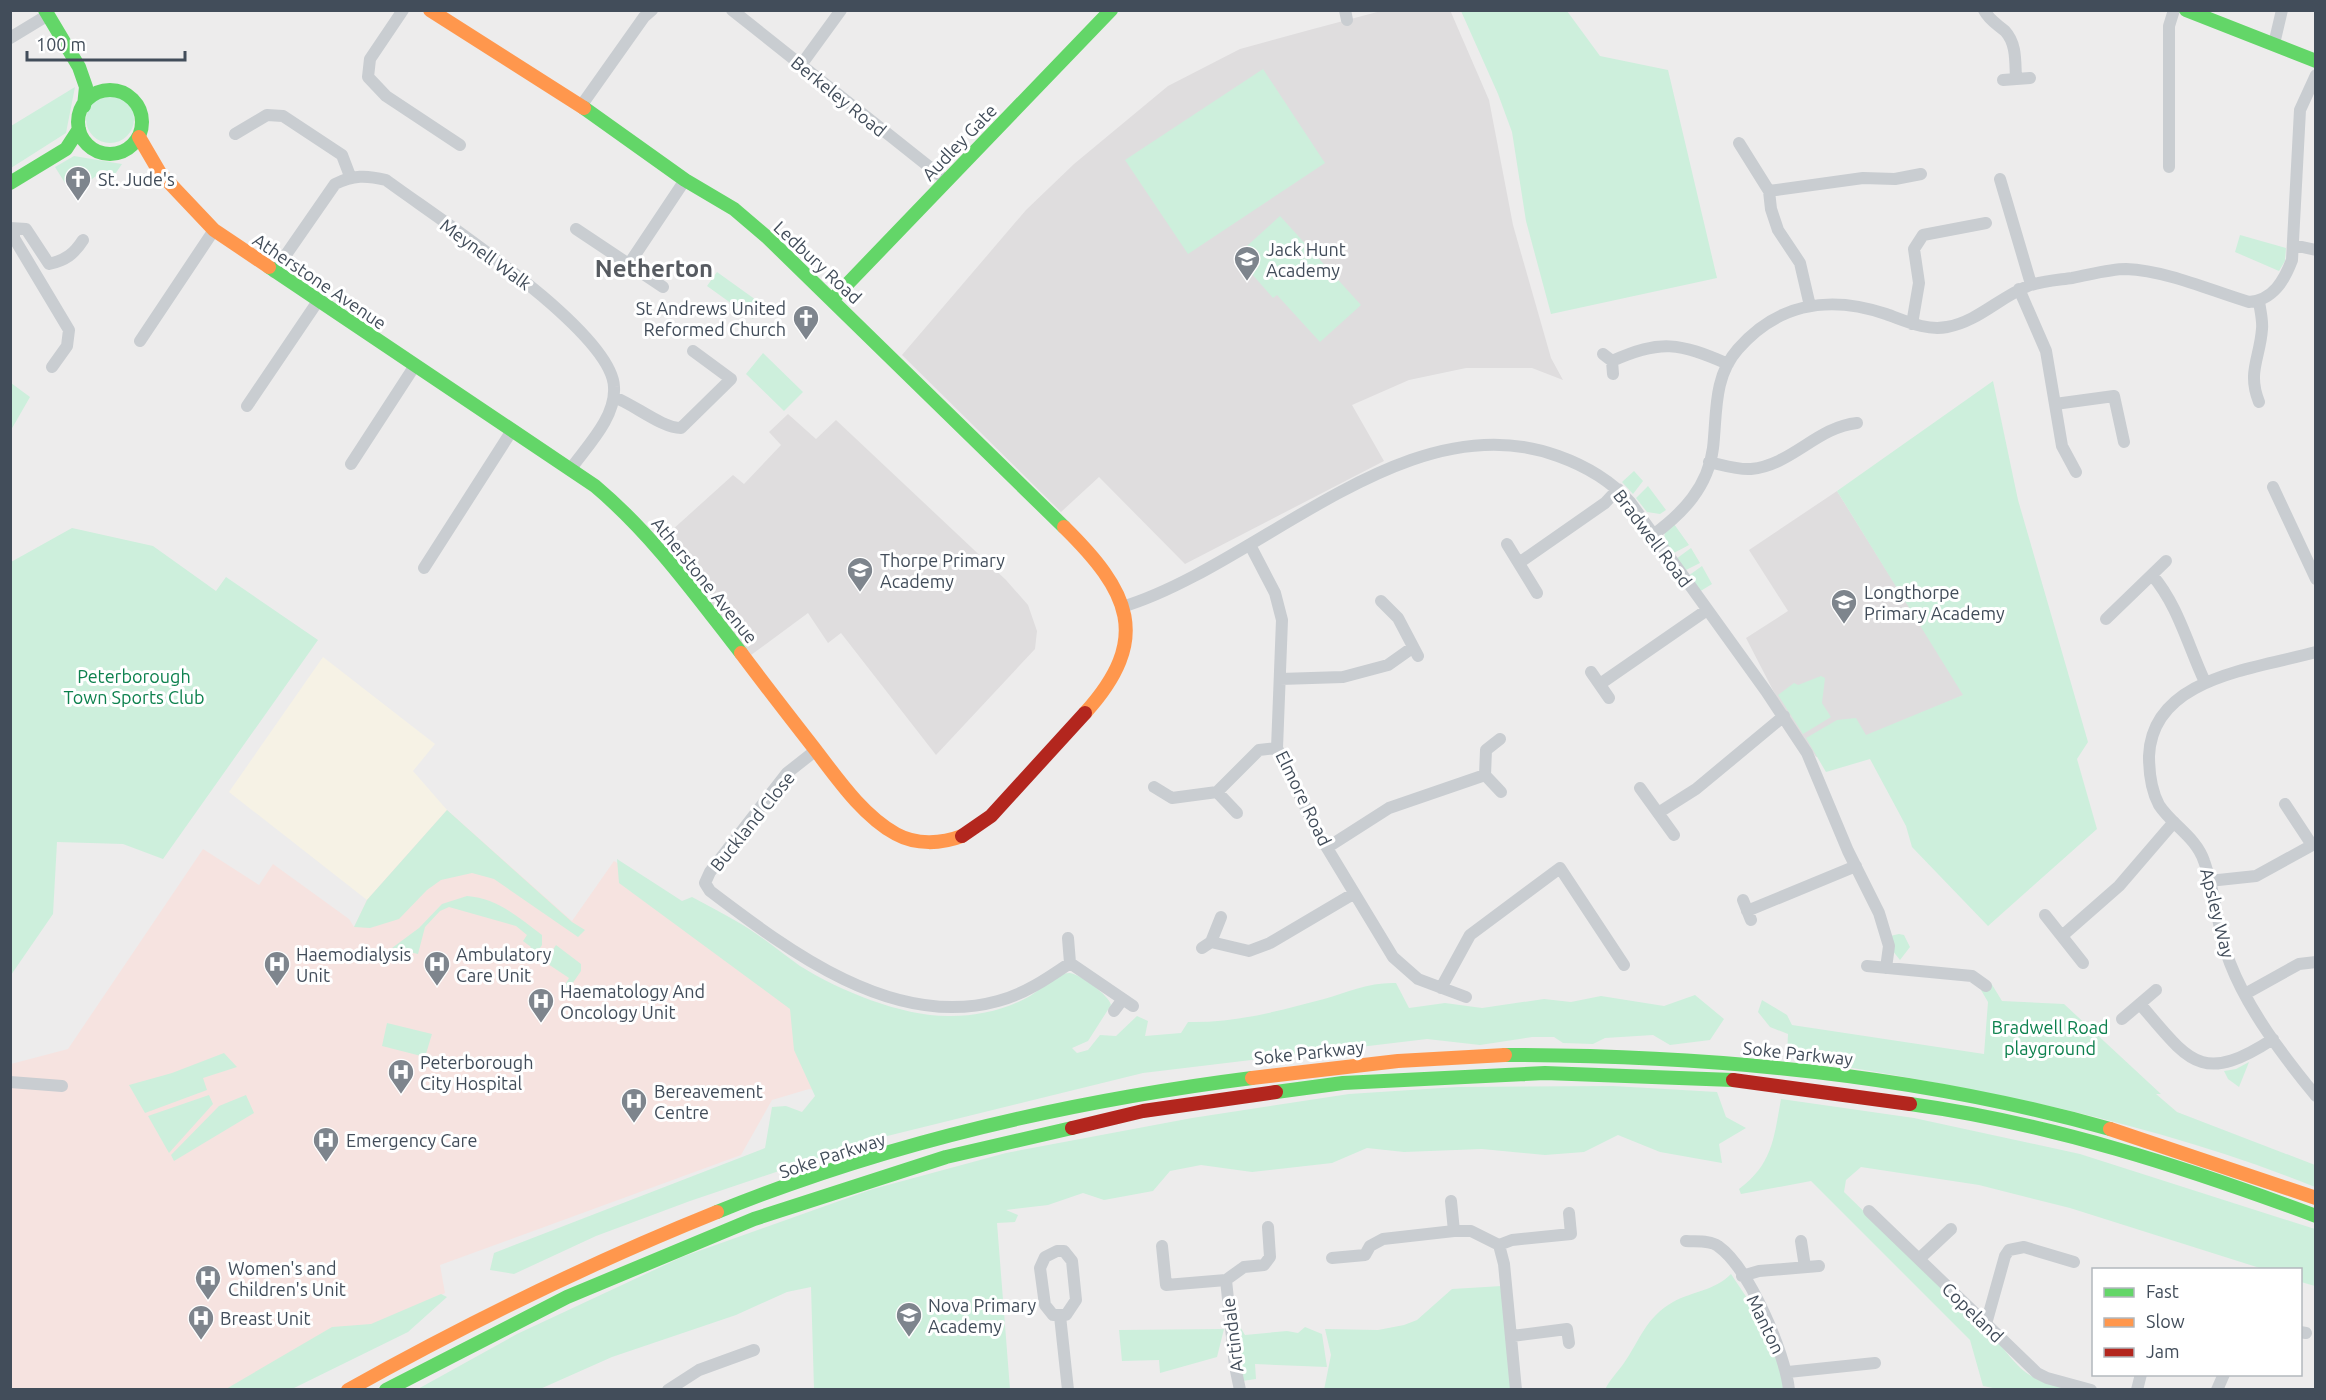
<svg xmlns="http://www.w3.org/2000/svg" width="2326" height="1400" viewBox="0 0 2326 1400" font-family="Ubuntu,sans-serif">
<rect width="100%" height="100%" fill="#edecec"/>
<!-- commercial -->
<path fill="#f6f2e5" d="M323,657L435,744L413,771L447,810L367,900L229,792Z"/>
<!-- education -->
<path fill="#dfddde" d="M1450,10L1489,100L1513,225L1551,358L1563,380L1532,368H1466L1409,380L1352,405L1384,461L1185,564L1099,477L1061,512L902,355L1026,210L1074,164L1168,86L1240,49L1313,29L1381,11Z
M788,414L816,439L836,420L1006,580L1028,605L1037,631L1035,649L936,755L841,633L828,643L808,613L751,655L661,540L733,475L744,484L781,445L769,432Z
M1837,491L1964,695L1816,757L1776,696L1746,638L1788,611L1749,550Z"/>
<!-- medical -->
<path fill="#f6e3e0" d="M447,810L572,921L614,861L836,1001L866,1104L809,1089L772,1100L741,1155L440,1265L445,1293L367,1329L259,1389L11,1390V1064L68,1049L203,849L259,885L273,864L349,919L354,927L367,900Z"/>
<!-- green -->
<path fill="#cdefdc" d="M1461,11H1567L1600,56L1668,70L1717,278L1551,314L1526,221L1512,132L1498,94Z
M1263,69L1325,163L1188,254L1125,160Z
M75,87L66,133L11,168V126Z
M86 119a24 24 0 1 1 48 0a24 24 0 1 1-48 0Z
M74,156L122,164L107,186L100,173L92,179L76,170L65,183L55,167Z
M1280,216L1361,305L1320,342L1277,295L1273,298L1236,256Z
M2240,235L2286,248L2285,261L2279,271L2235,252Z
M717,272L763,305L753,319L707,286Z
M763,353L803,392L784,411L746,374Z
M1993,381L2018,500L2088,742L2077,759L2097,829L1988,926L1912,847L1906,826L1870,759L1826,772L1806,738L1837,720L1856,718L1866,735L1963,695L1837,491Z
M11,383L30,397L11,430Z
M1634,471L1643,481L1633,494L1622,482Z
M1648,486L1666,510L1660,514L1647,512L1636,498Z
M1674,524L1689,545L1672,554L1664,540L1665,531Z
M72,528L153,546L216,591L226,577L318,640L163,859L123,844L57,842L53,914L11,975V562Z
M1691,548L1700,563L1684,571L1676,559Z
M1702,566L1712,584L1699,592L1688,576Z
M1821,676L1825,678L1822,703L1831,717L1803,734L1778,695L1794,683L1798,685Z
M447,810L572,922L585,930L578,937L494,879L472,873L441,880L427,890L399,919L370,928L354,927L367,900Z
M617,859L682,901L692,897C707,905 722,913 736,921C759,934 779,951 800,966C840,991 903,1017 951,1016C978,1016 1005,1010 1030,996C1040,990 1056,974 1069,973C1079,973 1110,996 1111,1005L1088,1041L1072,1048L1077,1053L1088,1050L1100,1035L1116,1036L1137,1016L1148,1021L1145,1036L1181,1033L1188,1022C1235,1023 1279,1011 1324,999C1348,992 1370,982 1396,983L1409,1008L1445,1003L1482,1008L1544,999L1571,1002L1601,996L1664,1006L1695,995L1724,1019L1710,1040L1670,1045L1653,1035L1605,1038L1593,1044L1563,1043L1554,1037H1532L1480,1045L1427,1039L1143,1073L871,1140L690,1201L596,1236L514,1274L490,1270L494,1253L765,1148L772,1107L786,1106L802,1112L815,1096L794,1050L790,1009L619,883Z
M467,896C497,898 518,917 542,935V945L529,964L522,959L531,947L523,941L527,935L516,926L449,907L440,911L425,927L418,954L392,948L419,928L442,904Z
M1899,934L1904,935L1910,947L1900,960L1892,950L1890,936Z
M556,945L581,964V971L568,990L564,987L569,978L545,962Z
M1991,983L2002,1001L2064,1004L2161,1094H2156L2177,1112L2315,1165V1187C2143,1118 1969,1087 1787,1057L1788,1034L1770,1027L1758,1012L1762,1000L1787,1015L1792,1025L1984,1054L1988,1002L1981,990Z
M387,1023L432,1034L425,1057L382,1046Z
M224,1053L237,1067L203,1078L207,1090L145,1113L129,1085L172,1073Z
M2249,1062L2239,1087L2228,1079L2224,1071L2236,1069Z
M1613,1086L1717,1092L1726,1117L1746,1128L1719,1144L1722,1163L1660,1152L1618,1135L1584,1152L1545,1155L1482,1149L1404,1152L1367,1148L1332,1163L1252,1172L1201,1165L1170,1171L1153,1191L1104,1200L1083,1193L1048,1205L1006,1210L1018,1215L1015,1222L997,1223L1010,1389H814L811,1287L787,1292L736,1315L612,1357L540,1389L416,1390L517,1334L682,1257L873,1189L1006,1153L1192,1118L1349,1094L1457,1087Z
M209,1095L213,1104L169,1153L148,1116Z
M246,1095L254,1113L174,1161L171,1155L219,1106Z
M1781,1099L1914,1118L2080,1154L2315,1229V1286L2301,1282L2300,1270L2263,1269L2070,1208L1979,1185L1861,1167L1846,1180L1844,1192L1999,1343C2026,1378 2032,1380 2074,1389H1998L1983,1386L1970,1340L1811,1181L1741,1194L1739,1189C1773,1164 1774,1137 1781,1099Z
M1731,1274L1767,1328V1337L1777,1354L1784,1390H1605C1609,1380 1618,1372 1624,1363C1640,1340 1646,1317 1673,1302C1693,1291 1714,1291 1731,1274Z
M1502,1286L1513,1389L1324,1390L1331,1355L1325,1329L1378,1330L1404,1325L1417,1320L1452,1289Z
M441,1294L447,1297L408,1332L292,1389H226L332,1327L371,1324Z
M1239,1325L1245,1335L1287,1331L1298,1333L1305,1327L1322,1334L1327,1367L1255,1364L1256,1379L1242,1381L1236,1334Z
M1224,1329L1217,1357L1160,1373L1159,1360L1122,1361L1119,1330Z"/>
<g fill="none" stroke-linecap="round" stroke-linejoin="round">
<!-- street -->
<path stroke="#c9cdd1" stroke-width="12" d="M403,10L370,59L368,77L386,96L460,145
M732,10L947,181
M1345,10L1347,20
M1984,10C1989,20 1997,24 2005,31C2017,44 2015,62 2016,79
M10,38L48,15
M2274,44L2282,10
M801,65L841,10
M2003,80L2030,78
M581,106L644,17L652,10
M235,134L267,115L283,116L342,155L350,176
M1739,143L1769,191L1771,209L1778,230L1800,263L1810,306
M2169,167V26L2174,10
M2000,179L2031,284
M1769,191L1863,178L1895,179L1921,174
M10,228L26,229L49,264C66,260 74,254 83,240
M14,229V238L69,330L67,346L52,367
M576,229L663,287
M2293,245L2316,250
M629,264L685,180
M274,272L335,184C353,175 366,175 386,180C434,216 612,330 614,387C616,418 586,447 570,470
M2019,289L2046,351L2062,446L2076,472
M1912,324L1919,283L1914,249L1923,235L1986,223
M140,341L214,230
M1603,354L1612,361L1613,374
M1612,361C1661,339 1679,343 1728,364
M614,397C635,405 662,428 681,428L731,379L693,351
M2259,402C2247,372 2260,358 2262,329C2263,320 2260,310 2259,301
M2055,404L2114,396L2124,442
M247,406L318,301
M1709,462C1723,465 1737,470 1751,469C1792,465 1817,427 1857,423
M351,464L414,367
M2273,487L2316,579
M1653,535C1683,513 1708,487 1713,448C1717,414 1713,377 1738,349C1778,303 1830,295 1886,314C1906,321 1926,331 1947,327C1977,322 2000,297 2028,286C2041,281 2058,280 2072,278C2089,275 2109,269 2126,269C2168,271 2209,290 2249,302C2273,300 2284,281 2292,260L2300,110L2316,75
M1507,544L1537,593
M1250,545L1275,593L1282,620L1277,748L1318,833L1393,957L1418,979L1466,997
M1519,563L1605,503L1618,489
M424,568L511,432
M2152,575C2178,605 2188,646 2205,682
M1381,601L1398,618L1418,656
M1122,607C1260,565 1407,400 1558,456C1586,466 1610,480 1630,502L1766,691L1807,753L1848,851L1879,913L1889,946L1886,968
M2106,619L2166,561
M2316,652C2255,669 2152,677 2149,756C2149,773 2151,790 2159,805C2172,825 2196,837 2204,861C2216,894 2217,930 2230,963C2248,1010 2284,1057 2316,1096
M1591,672L1609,698
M1280,679L1343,677L1388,665L1412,648
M1600,684L1707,610
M1500,739L1486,750L1485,775L1501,792
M815,751L787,773L710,872L705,883L710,891C789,951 893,1030 998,1001C1025,994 1048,978 1070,963
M1154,787L1172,798L1217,792L1259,750L1277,748
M1640,788L1674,835
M1217,792L1237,813
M2285,804L2312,845
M1658,813L1696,789L1784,716
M1328,847L1389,808L1485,775
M2209,881L2256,876L2316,843
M1743,900L1751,920
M1747,911L1856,866
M2045,915L2083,963
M2062,936L2119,886L2174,822
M1068,938L1070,963
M1211,942L1249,951L1270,943L1353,894
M1202,948L1211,942L1221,917
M1070,963L1133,1006
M1867,966L1972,976L1986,986
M1441,988L1470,935L1560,868L1624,965
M2245,994L2299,964L2316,962
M2140,1004C2189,1061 2201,1086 2273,1039
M1114,1011L1123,999
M2122,1019L2156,990
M10,1082L62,1086
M1451,1201L1454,1231
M1869,1211L2037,1373L2047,1378L2091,1390
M1686,1241C1695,1242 1710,1240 1718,1246C1749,1268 1785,1352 1789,1390
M1801,1241L1805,1267
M1499,1245L1512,1240L1571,1234L1569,1213
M1162,1246L1166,1285L1226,1280L1244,1267L1264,1265L1270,1257L1268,1227
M1057,1251H1064L1072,1261L1076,1300L1066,1315H1053L1045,1305L1040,1268L1045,1257Z
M1332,1258L1365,1255L1370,1246L1383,1239L1454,1231H1471L1499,1245L1504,1264L1516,1390
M1919,1259L1951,1229
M1742,1276L1759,1271L1819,1266
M1226,1280L1235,1366L1240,1390
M1060,1316L1068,1390
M1986,1324L2005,1256L2009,1250L2024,1247L2074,1262
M2300,1332L2306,1333
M1512,1336L1567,1329L1569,1343
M1788,1372L1875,1363
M668,1390L699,1370L754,1350
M2137,1390L2141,1374
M2217,1390L2224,1374"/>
<!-- fast -->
<path stroke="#63d668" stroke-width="14" d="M45,10L79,67L86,87L84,106
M2186,10L2316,61
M78 122a32 32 0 1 1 64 0a32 32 0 1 1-64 0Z
M584,108L685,180L734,209L768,238L1064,527
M10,183L66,149L79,129
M269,267L595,486C652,534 695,594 741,653
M833,299L1111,10
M1505,1055C1707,1055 1915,1074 2110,1129
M1276,1092L1343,1083L1545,1073L1733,1080
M1910,1104C2049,1123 2185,1167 2316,1216
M717,1212C886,1143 1071,1101 1252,1078
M386,1390L567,1297L754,1219L946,1157L1072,1128"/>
<!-- slow -->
<path stroke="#ff974d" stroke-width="14" d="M430,10L584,108
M139,137L160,173L214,230L269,267
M1064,527C1129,591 1153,638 1085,713
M741,653C765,685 789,716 814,748C837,778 862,815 896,834C916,845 941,844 962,836
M1252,1078L1398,1061L1505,1055
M2110,1129L2316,1198
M348,1390C468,1323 590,1263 717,1212"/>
<!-- jam -->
<path stroke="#b3261e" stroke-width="14" d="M962,836L991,816L1085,713
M1733,1080L1910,1104
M1072,1128L1143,1111L1276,1092"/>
</g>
<!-- icons -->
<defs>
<g id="church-pin" transform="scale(1.35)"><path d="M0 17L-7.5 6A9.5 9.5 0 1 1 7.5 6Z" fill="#7e858d" stroke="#fff"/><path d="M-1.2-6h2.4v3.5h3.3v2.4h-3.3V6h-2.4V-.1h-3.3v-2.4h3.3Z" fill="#fff"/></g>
<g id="school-pin" transform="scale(1.35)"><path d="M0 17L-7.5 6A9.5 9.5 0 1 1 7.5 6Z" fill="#7e858d" stroke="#fff"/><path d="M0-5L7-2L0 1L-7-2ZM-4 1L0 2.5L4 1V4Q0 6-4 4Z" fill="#fff"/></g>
<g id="hospital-pin" transform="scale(1.35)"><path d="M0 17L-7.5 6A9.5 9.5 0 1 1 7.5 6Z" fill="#7e858d" stroke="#fff"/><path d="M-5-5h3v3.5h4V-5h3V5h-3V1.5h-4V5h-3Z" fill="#fff"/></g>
</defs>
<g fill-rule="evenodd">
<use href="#church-pin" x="78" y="179"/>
<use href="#school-pin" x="1247" y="259"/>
<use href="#church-pin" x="806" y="318"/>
<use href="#school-pin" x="860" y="570"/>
<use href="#school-pin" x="1844" y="602"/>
<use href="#hospital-pin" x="277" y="964"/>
<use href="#hospital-pin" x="437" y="964"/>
<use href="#hospital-pin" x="541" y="1001"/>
<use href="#hospital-pin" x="401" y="1072"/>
<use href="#hospital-pin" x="634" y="1101"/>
<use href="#hospital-pin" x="326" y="1140"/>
<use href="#hospital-pin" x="208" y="1278"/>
<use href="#school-pin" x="909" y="1315"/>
<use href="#hospital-pin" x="201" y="1318"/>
</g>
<g text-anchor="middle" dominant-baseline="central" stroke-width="6" stroke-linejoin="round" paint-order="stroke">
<!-- street labels -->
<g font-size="18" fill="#424d5a" stroke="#fff">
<text transform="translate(839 96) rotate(39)">Berkeley Road</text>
<text transform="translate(959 142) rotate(-46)">Audley Gate</text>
<text transform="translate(486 254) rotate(36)">Meynell Walk</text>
<text transform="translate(818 262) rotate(43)">Ledbury Road</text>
<text transform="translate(320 281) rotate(34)">Atherstone Avenue</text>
<text transform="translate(1653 538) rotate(53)">Bradwell Road</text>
<text transform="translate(705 580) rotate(51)">Atherstone Avenue</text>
<text transform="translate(1304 798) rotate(64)">Elmore Road</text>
<text transform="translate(752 821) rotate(-51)">Buckland Close</text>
<text transform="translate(2218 913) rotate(76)">Apsley Way</text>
<text transform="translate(1309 1052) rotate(-6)">Soke Parkway</text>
<text transform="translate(1798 1053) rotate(6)">Soke Parkway</text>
<text transform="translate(832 1155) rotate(-18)">Soke Parkway</text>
<text transform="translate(1973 1312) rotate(44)">Copeland</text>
<text transform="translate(1766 1324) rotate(64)">Manton</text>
<text transform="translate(1232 1335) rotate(-97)">Artindale</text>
</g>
<!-- poi labels -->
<g font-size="18" fill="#424d5a" stroke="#fff" text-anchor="start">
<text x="98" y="179">St. Jude's</text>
<text x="1266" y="249">Jack Hunt<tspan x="1266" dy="21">Academy</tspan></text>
<text x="786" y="308" text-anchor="end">St Andrews United<tspan x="786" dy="21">Reformed Church</tspan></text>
<text x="880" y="560">Thorpe Primary<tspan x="880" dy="21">Academy</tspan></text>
<text x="1864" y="592">Longthorpe<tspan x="1864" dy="21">Primary Academy</tspan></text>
<text x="296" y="954">Haemodialysis<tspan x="296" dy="21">Unit</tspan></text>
<text x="456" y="954">Ambulatory<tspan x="456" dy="21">Care Unit</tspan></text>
<text x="560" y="991">Haematology And<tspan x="560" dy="21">Oncology Unit</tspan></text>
<text x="420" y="1062">Peterborough<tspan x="420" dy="21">City Hospital</tspan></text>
<text x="654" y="1091">Bereavement<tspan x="654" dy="21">Centre</tspan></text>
<text x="346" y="1140">Emergency Care</text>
<text x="228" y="1268">Women's and<tspan x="228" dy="21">Children's Unit</tspan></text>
<text x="928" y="1305">Nova Primary<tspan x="928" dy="21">Academy</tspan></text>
<text x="220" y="1318">Breast Unit</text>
</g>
<!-- park labels -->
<g font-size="18" fill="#0d814e" stroke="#fff">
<text x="134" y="676">Peterborough<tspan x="134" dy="21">Town Sports Club</tspan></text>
<text x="2050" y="1027">Bradwell Road<tspan x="2050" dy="21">playground</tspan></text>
</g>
<!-- district labels -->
<g font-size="24" font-weight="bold" fill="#575b61" stroke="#fff">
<text x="654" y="268">Netherton</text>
</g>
</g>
<!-- border -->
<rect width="2326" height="1400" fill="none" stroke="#424d5a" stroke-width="24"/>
<!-- legend -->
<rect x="2092" y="1268" width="210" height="108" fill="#ffffff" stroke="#b3b8bd" stroke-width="1.5"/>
<rect x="2104" y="1288" width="30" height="9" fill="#63d668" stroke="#b3b8bd" stroke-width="1.5"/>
<text x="2146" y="1298" font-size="18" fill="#424d5a">Fast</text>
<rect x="2104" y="1318" width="30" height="9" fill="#ff974d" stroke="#b3b8bd" stroke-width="1.5"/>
<text x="2146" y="1328" font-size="18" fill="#424d5a">Slow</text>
<rect x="2104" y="1348" width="30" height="9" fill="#b3261e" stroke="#b3b8bd" stroke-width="1.5"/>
<text x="2146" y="1358" font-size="18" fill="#424d5a">Jam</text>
<!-- scale -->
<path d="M27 51v9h158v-9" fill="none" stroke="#424d5a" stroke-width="3"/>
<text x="36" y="51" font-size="18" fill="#424d5a" stroke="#ffffff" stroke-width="4.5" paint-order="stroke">100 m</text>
</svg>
